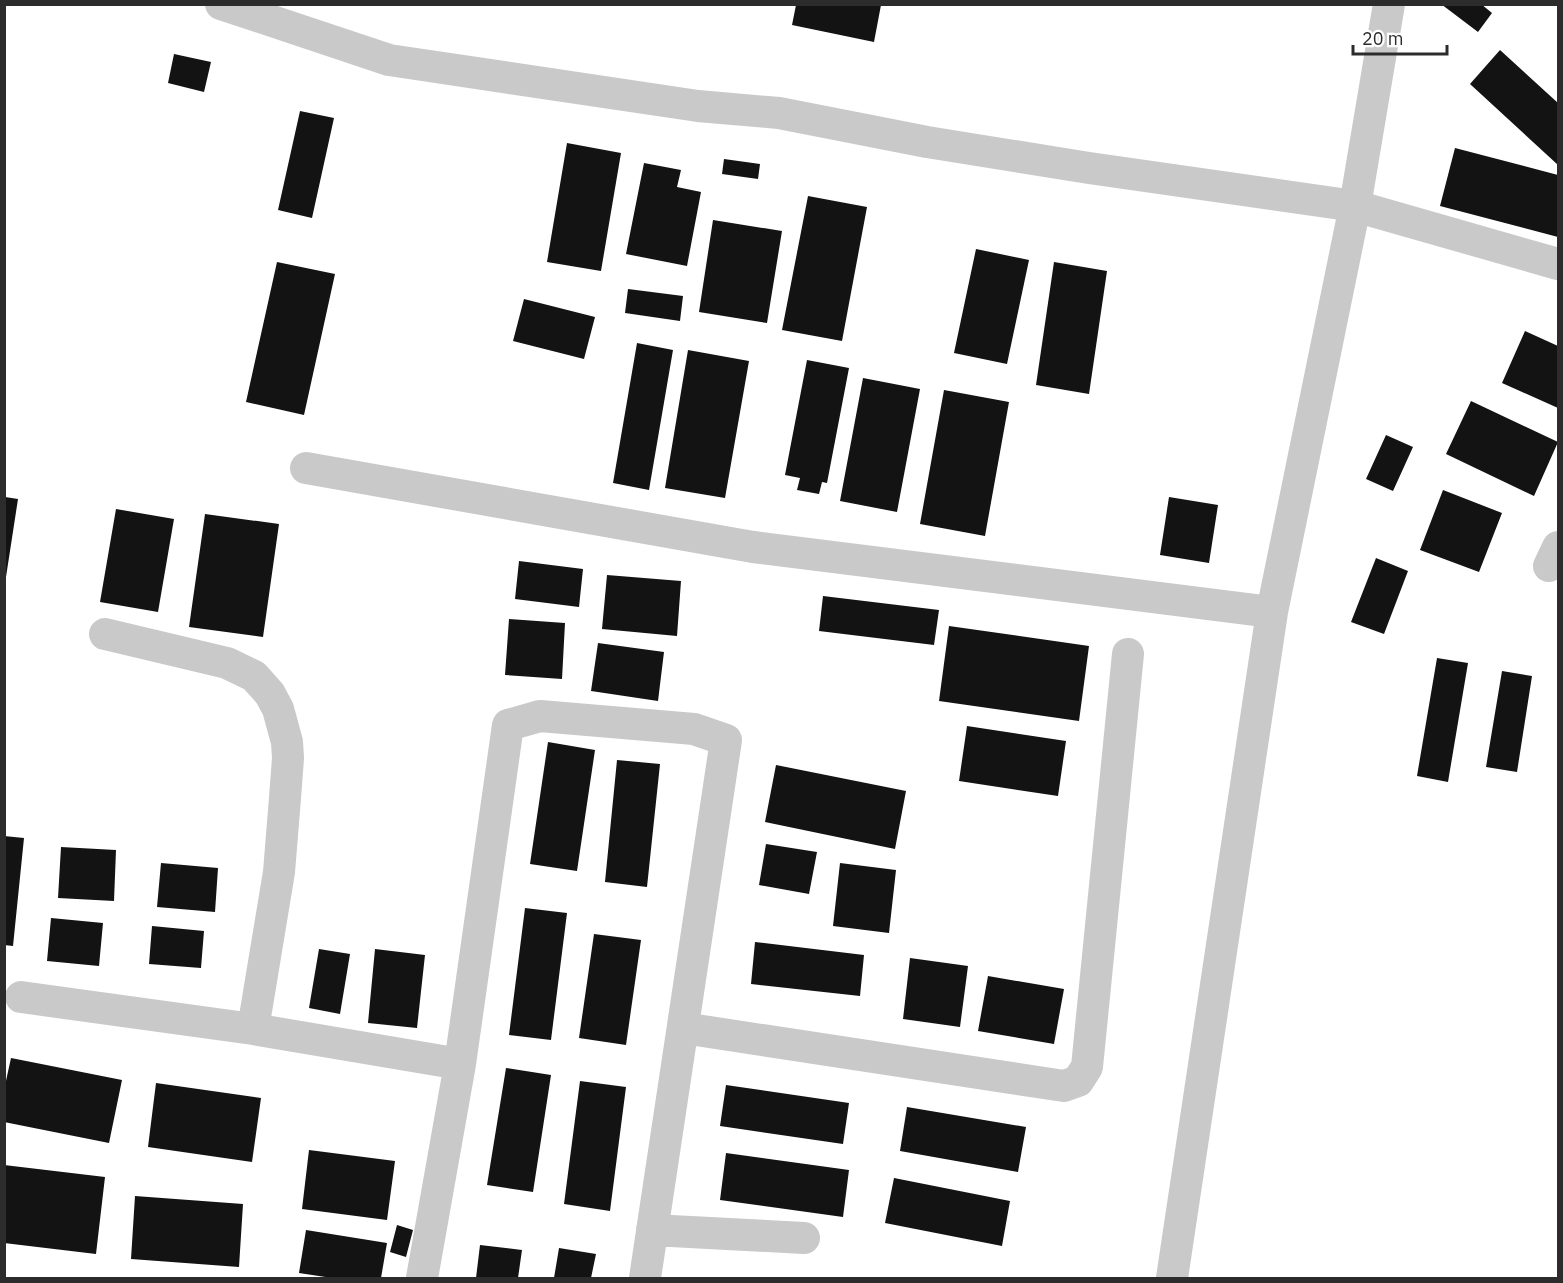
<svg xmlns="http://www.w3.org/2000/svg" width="1563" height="1283" viewBox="0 0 1563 1283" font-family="'IBM Plex Sans',sans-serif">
<rect width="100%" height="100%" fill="#fff"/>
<!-- building -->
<path fill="#131313" d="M1441,4H1481L1492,13L1478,32Z
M796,5H881L874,42L792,25Z
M1500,50L1558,103V165L1470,84Z
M174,54L211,62L204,92L168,83Z
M300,111L334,118L312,218L278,210Z
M567,143L621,153L601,271L547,262Z
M1455,148L1558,175V237L1440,206Z
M724,159L760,164L758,179L722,174Z
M644,163L681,170L677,187L701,192L687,266L626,254Z
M808,196L867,207L842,341L782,330Z
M713,220L782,231L767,323L699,312Z
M976,249L1029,260L1007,364L954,353Z
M277,262L335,274L304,415L246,402Z
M1054,262L1107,271L1089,394L1036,385Z
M628,289L683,296L680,321L625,313Z
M524,299L595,317L584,359L513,341Z
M1525,331L1558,346V408L1502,383Z
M637,343L673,350L649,490L613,483Z
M688,350L749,361L725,498L665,488Z
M807,360L849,368L827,483L822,482L819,494L797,490L800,478L785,475Z
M863,378L920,389L897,512L840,501Z
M944,390L1009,402L985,536L920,524Z
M1471,401L1558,442L1534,496L1446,454Z
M1386,435L1413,447L1393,491L1366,479Z
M1443,490L1502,513L1479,572L1420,550Z
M5,497L18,499L6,577H5Z
M1169,497L1218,505L1209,563L1160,555Z
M116,509L174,519L158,612L100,602Z
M205,514L279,524L263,637L189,627Z
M1376,558L1408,571L1384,634L1351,622Z
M519,561L583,569L579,607L515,599Z
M607,575L681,581L677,636L602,629Z
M823,596L939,610L934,645L819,631Z
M509,619L565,623L562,679L505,675Z
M949,626L1089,646L1079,721L939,701Z
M598,643L664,652L658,701L591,691Z
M1437,658L1468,663L1448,782L1417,776Z
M1502,671L1532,676L1517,772L1486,767Z
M967,726L1066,741L1058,796L959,781Z
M548,742L595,750L577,871L530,864Z
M617,760L660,764L647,887L605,882Z
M776,765L906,791L895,849L765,822Z
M4,836L24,838L13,946L4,945Z
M766,844L817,852L809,894L759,885Z
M61,847L116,850L114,901L58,898Z
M161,863L218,868L215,912L157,907Z
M840,863L896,870L889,933L833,926Z
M525,908L567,913L551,1040L509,1035Z
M51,918L103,923L99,966L47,961Z
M152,926L204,931L201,968L149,964Z
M594,934L641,940L626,1045L579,1038Z
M755,942L864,955L860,996L751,984Z
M319,949L350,954L340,1014L309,1008Z
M375,949L425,955L417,1028L368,1023Z
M910,958L968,966L960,1027L903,1019Z
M988,976L1064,989L1054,1044L978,1031Z
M11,1058L122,1080L109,1143L4,1122V1090Z
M506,1068L551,1075L533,1192L487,1185Z
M580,1081L626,1087L610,1211L564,1204Z
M156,1083L261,1098L252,1162L148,1147Z
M726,1085L849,1103L843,1144L720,1126Z
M907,1107L1026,1127L1018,1172L900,1151Z
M309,1150L395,1161L387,1220L302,1209Z
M726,1153L849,1170L843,1217L720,1200Z
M4,1165L105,1177L96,1254L4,1243Z
M894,1178L1010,1201L1002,1246L885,1223Z
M135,1196L243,1204L239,1267L131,1259Z
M397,1225L413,1230L406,1257L390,1252Z
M306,1230L387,1243L381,1278H332L299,1273Z
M480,1245L522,1250L518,1278H476Z
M559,1248L596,1254L591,1278H554Z"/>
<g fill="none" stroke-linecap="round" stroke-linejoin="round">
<!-- minor -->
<path stroke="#c9c9c9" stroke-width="32" d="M221,4L389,60L698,106L779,113L927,142L1089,168L1355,206L1558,264
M306,468L753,547L1272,612
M1549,566L1558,547
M105,634L227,663L254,676L270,694L278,709L287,742L288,758L285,798L279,872L253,1029
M21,997L253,1029L460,1064
M683,1028L1064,1086L1078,1081L1087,1067L1128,654
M652,1230L804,1238
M422,1278L460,1064L508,725L540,716L694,729L726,740L645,1278
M1172,1278L1272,612L1355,206L1389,4"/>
</g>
<!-- border -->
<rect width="1563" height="1283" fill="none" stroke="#2c2c2c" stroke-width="12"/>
<!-- scale -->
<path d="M1353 45v9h94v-9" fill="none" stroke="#2c2c2c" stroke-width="3"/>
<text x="1362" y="45" font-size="18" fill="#2c2c2c" stroke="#ffffff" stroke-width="4.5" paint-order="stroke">20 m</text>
</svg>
